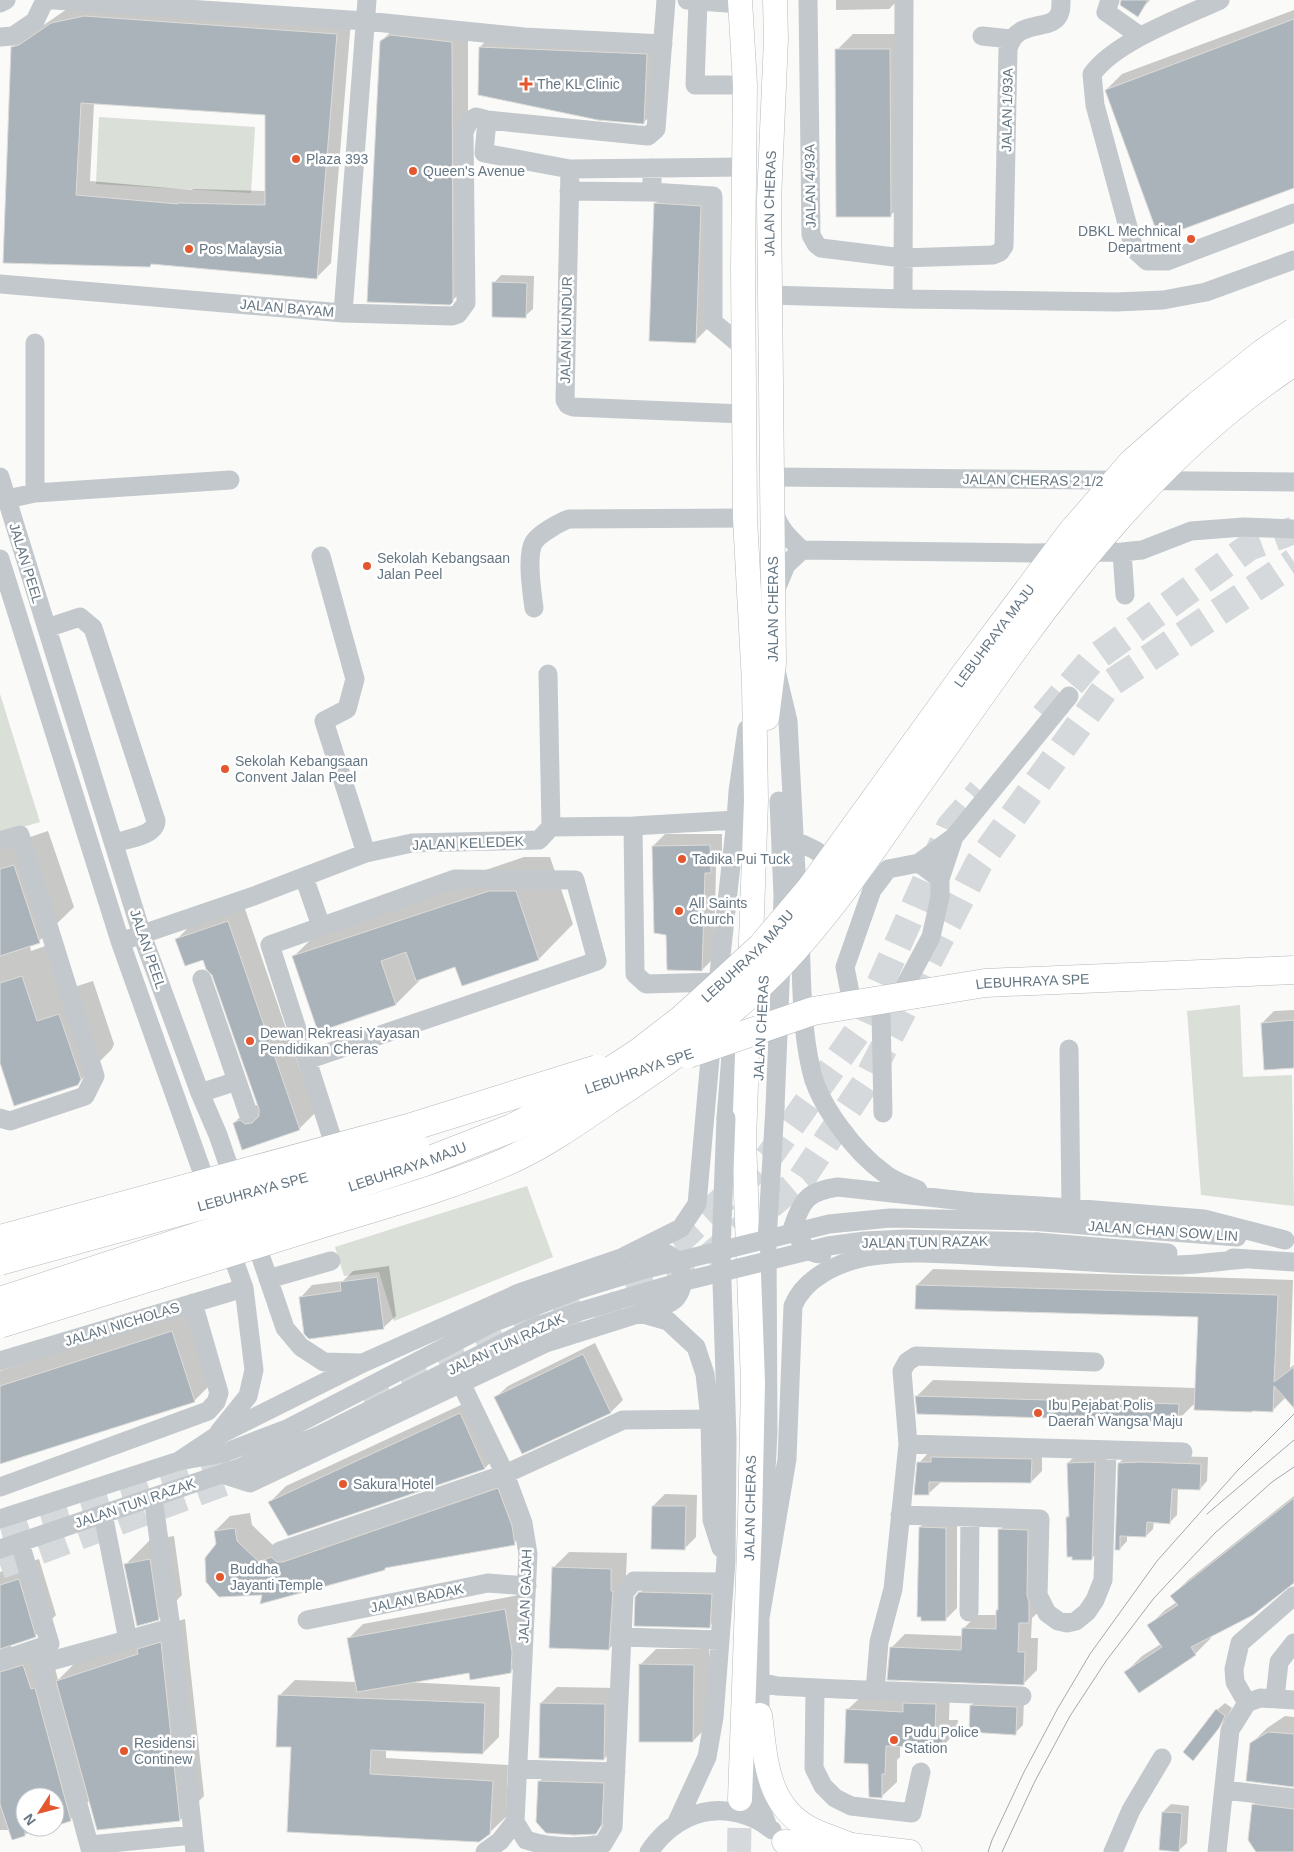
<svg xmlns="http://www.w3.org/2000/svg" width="1294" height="1852" viewBox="0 0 1294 1852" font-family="Arial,sans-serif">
<rect width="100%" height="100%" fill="#fafaf8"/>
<!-- green -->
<path fill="#dadfd7" d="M99,117L255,127L251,193L96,184Z
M0,694L40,822L0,834Z
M1240,1005L1243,1077L1292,1075L1294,1206L1201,1195L1187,1011Z
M527,1186L553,1257L394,1321L379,1272L344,1276L335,1247Z"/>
<!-- shadow -->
<path fill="#0003" fill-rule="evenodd" d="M836,0H898L889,9L836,10Z
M1129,0H1150L1137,15Z
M67,9L351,20L331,263L316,278L153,263L150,266L4,262L12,48L27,33L35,31ZM94,103L266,113V191L193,189L192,190L90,181Z
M1294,10V186L1106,90L1122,74Z
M398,25L468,26V285L450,303L381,41Z
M496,31L662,39L660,107L643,123L480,47Z
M853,34H905L906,200L890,216L837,50Z
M671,188L716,191L711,325L695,341L655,204Z
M501,275L534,276L533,309L525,316L494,283Z
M48,831L74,907L39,941L30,946L31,951L57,942L71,988L93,981L114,1044L112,1049L77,1084L0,1059V847Z
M665,834H722V860L716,866L714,958L702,970L668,934L653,846Z
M524,857H550L573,924L539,959L463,984L456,965L423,977L396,1004L293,957L328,923Z
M244,906L315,1113L299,1129L234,1123L250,1107L257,1105L259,1106L214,974L204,958L177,939L193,923Z
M1294,1010V1066L1262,1023L1274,1011Z
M389,1266L396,1316L384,1327L301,1297L312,1285L343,1281L353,1271Z
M933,1269L1293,1280L1290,1368L1294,1365V1399L1286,1397L1273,1410L1196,1402L1178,1420L917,1396L933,1380L1196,1388L1199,1316L917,1285Z
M196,1308L218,1377L194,1401L0,1463V1371Z
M595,1343L623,1400L611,1412L522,1452L496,1397L508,1386Z
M476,1398L501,1452L485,1468L289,1535L270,1502L286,1486Z
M1042,1448V1471L1031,1482L940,1481V1483L928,1494L919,1463L930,1451Z
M1080,1451H1107L1104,1546L1092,1558L1073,1555L1067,1517L1070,1514L1068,1463Z
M1127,1455L1208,1457L1207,1481L1200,1489L1178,1488L1177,1515L1169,1523L1154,1521L1153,1529L1146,1536L1127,1535V1541L1120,1549L1119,1463Z
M514,1474L530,1528L514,1543L387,1567L384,1569L263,1594L217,1544L215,1531L230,1516L250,1513L252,1525L275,1547Z
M665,1494L697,1495L696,1537L684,1549L653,1506Z
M1294,1496V1582L1209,1636L1211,1638L1195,1654L1139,1692L1126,1672L1142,1656L1161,1644L1149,1626L1165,1610L1177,1602L1172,1596L1188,1580Z
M932,1515L957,1516V1608L945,1620L920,1527Z
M1014,1515L1042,1516L1043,1608L1032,1618L1031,1638H1038L1037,1670L1023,1684L891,1648L905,1634L963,1636V1629L977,1615H997V1610L999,1608L1000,1530Z
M174,1536L182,1595L158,1619L126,1564L150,1540Z
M569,1552L627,1553L626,1576H629L625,1633L609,1649L553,1568Z
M39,1559L56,1615L35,1636L10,1644L13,1650L55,1668L58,1680L81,1657L163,1625L185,1619L204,1796L180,1820L90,1800L70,1820L55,1825V1797H25V1827H48L13,1838L10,1830H0V1572Z
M652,1581L724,1583L721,1614L709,1626L640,1593Z
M519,1595L525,1657L510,1672L470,1671L407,1682L500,1687L499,1737L483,1753L386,1749V1758L508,1765L506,1817L489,1833L292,1746L279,1696L295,1680L356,1682L349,1638L363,1624Z
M656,1649H709V1725L693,1741L640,1665Z
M557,1687L621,1688L620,1743L604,1759L541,1703Z
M950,1689L949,1720H958L957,1731L942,1747L900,1745V1757L897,1760V1782L881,1797L847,1710L863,1695Z
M979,1698L1024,1700L1023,1725L1015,1733L971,1706Z
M1225,1703L1232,1708L1226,1719L1193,1759L1217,1710Z
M1285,1716L1294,1717V1785L1251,1744L1267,1728Z
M552,1769L615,1771L608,1820L596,1832L540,1781Z
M1269,1789L1294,1792V1852H1258L1253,1805Z
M1171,1804L1189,1806L1187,1843L1179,1850L1163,1812Z"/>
<!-- building -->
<path fill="#aab3b9" stroke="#dcdcda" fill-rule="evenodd" d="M1121,0H1148L1138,17L1120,5Z
M84,16L337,34L317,279L151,264L150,267L3,263L11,47L19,45L51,23ZM81,103L265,115V205L178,203V204L76,195Z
M1294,19V188L1159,238L1105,90Z
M390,35L452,42L453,302L450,305L367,302L380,41Z
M479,47L647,54L644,124L598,120L478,95Z
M835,49H890L891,217H836Z
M654,203L701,206L696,343L649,341Z
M492,282L527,283L526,318L492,317Z
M710,845L711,873H705L702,971L667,970L666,935L654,933L652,846Z
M14,865L40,943L0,956V869Z
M489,891H516L539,960L462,986L455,967L416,981L406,952L381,961L396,1005L318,1032L292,956Z
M228,921L300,1130L242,1150L233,1123L240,1120L245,1124L252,1123L259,1116V1109L212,975L206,969L203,960L185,966L175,939Z
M22,976L37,1021L59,1014L81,1079L78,1085L14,1106L0,1063V983Z
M1294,1020V1068L1264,1070L1261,1023Z
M377,1277L384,1329L309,1339L304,1334L299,1297L341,1291L340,1282Z
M916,1285L1278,1295L1274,1382L1294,1367V1408L1274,1386L1273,1412L1252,1411V1412L1194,1410L1198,1317L915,1309Z
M172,1331L195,1402L0,1464V1386Z
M583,1354L611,1413L522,1454L494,1397Z
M915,1396L1179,1404L1178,1422L917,1414Z
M460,1413L485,1469L288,1536L268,1502Z
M931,1457L1032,1459L1031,1483L929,1482V1495H914L917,1462H931Z
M1095,1462L1092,1560H1072V1557H1067L1066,1517H1069L1067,1463Z
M1141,1462L1201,1464L1200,1490L1172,1489L1170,1524L1147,1522L1146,1537L1120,1536V1550H1115L1118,1463Z
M498,1488L512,1526L515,1545L385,1568V1570L260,1604L262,1595L219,1597L206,1582L205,1558L216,1544L214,1531L235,1528L237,1541L259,1562L271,1557L277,1562H283Z
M1294,1498V1583L1253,1615L1191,1647L1196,1655L1139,1693L1124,1672L1162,1647L1147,1625L1178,1605L1170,1596Z
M652,1506H686L685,1550L651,1549Z
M919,1527L946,1528V1621H921V1617H917Z
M998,1529L1028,1530L1027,1595L1029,1602V1623H1019L1018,1652H1025L1024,1685L887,1680L890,1647L961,1650L962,1628L996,1629V1610H998Z
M150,1559L159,1620L137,1626L124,1564Z
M552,1567L611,1569V1591H613L609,1650L549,1648Z
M19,1579L36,1637L0,1649V1585Z
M639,1592L712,1594L710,1628L634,1626L635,1597Z
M505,1609L512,1652L511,1673L470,1680L469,1673L357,1692L347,1638Z
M161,1642L180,1821L97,1830L56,1681L138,1654L137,1649Z
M639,1664L694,1665L693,1742H639Z
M23,1665L31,1689L35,1688L71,1821L55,1826V1797H25V1836L12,1840L0,1804V1672Z
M278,1695L485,1703L483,1754L371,1750L370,1774L493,1781L490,1834L479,1842L287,1832L291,1747H276Z
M540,1703L605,1704L604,1760L539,1758Z
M903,1703L936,1704L935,1734H943V1748L886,1746L885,1774H882V1798L869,1797L868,1764L844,1763L846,1709L903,1712Z
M970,1705L1017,1707L1016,1735L969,1732Z
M1216,1709L1225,1716L1219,1728L1193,1761L1183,1752Z
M1268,1732L1294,1734V1787L1246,1781L1250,1743Z
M538,1781L604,1783L602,1824L596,1834L574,1835L546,1833L536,1822Z
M1252,1804L1294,1809V1852H1256L1248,1840Z
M1162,1812L1182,1813L1179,1852L1159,1850Z"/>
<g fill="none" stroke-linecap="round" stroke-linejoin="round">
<!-- major-tunnel -->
<path stroke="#d5d9db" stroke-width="24" stroke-dasharray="24 12" stroke-linecap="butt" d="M739,1852L740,1799"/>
<!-- highway-tunnel -->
<path stroke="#d5d9db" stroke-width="28" stroke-dasharray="28 14" stroke-linecap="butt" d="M1044,716L1091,661L1249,547L1294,530
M637,1265L683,1237L768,1158L861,1027L950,827L981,791
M556,1335L702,1263L802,1178L866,1082L979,863L1108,685L1294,562
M363,1399L591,1292
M0,1528L232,1460L267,1443
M0,1565L257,1470"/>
<!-- major casing -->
<g stroke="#b5babe" stroke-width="25">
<g id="major">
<path d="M740,0L745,85L743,268L745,518L754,683L756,800L744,1140L753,1382L750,1521L740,1799"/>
<path id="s1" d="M767,718L774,663L769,200L776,39L775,0"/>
<path d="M760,1715C766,1760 766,1809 815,1831C826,1836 839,1840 851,1845"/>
<path d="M784,1842L851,1845L910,1852"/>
</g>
</g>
<!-- minor -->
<path stroke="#c3c8cc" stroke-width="19" d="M54,0L365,21L524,37L663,44
M687,0L740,4
M808,0L811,235L816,244L821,248L902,258L993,255L1000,252L1004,246L1008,49C1017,16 1054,34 1060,12C1061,9 1061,4 1061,0
M1110,0L1106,12L1140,36
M1220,0C1183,17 1116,41 1092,74L1095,105L1134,249L1147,261H1167L1294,213
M698,1L695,85H745
M0,3L6,0
M982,36L1011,39
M0,37L13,36L35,21L45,0
M487,120L484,153L570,169L744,167
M652,168V192L713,196V322L743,347
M570,169L565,400L568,405L573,407L743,414
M569,191L652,192
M0,284L343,313L452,316L458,314L466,303L464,132L469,121L476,117L487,120L648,136L656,129L666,0
M770,295L903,299L1116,302L1163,300L1206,292L1294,260
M903,299L904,0
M343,313L367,0
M0,477L142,935L200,1093L218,1135L236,1187
M773,477L1294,482
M35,493V343
M7,499L35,493L230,480
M774,511C779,529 789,538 802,550
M1122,552L1125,595
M321,556L355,679L347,709L324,721L366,853
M0,559L120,941L210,1194
M776,589L786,565L802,550L1030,553L1122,552L1142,550L1191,531L1244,527L1294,529
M534,608C532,593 526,555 534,542C539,534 560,522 569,519L745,518
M47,628L80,617L93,628L156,821C155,836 127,839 114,843
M776,671L788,721L798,909
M548,674L551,827
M779,801L783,896L782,926
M633,826L635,974L646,984L718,982
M794,840L815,850L840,868
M0,841L20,835L95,1076L85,1096L10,1121L0,1118
M304,877L321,926
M940,879L954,837
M800,937C802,980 801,1026 811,1069C818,1104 855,1152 884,1173C893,1181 907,1185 918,1190
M131,938L254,896L366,853L412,843L539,840L551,827L633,826L736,820
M202,979L248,1113
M717,992L736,820L738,791L747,729
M893,1001L899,997L931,937L940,897V879L919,863
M868,1006L851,998L845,967L872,890L888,869L919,863L954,837L1069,696
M881,1011L883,1113
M1069,1049L1071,1208
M307,1060L597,961L575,880L455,879L270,945L331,1135
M200,1093L237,1081
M775,1107L781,961
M726,1118L733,1030
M1031,1221L1237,1237
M253,1234L285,1328L301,1347L324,1362L360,1363
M1037,1242L1168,1253
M822,1254C805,1254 800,1240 793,1227C802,1199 809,1191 838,1187L973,1202L1071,1208L1204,1219L1285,1240
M1233,1258L1294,1262
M268,1279L331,1261
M640,1313L668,1321L696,1347L705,1374L710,1419L712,1520L721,1548
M0,1361L244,1288
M461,1383L505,1474L523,1523L528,1554L515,1822
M219,1432L248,1396L254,1370L244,1288L227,1241
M908,1444L1183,1452
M179,1461L215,1437L363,1363L519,1293L621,1258L681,1228L697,1204L712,1037
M222,1474L250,1483L546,1343L663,1306C667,1304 673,1302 676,1298C688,1284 682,1258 664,1253C655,1251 645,1253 636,1255
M0,1487L208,1411L216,1402L219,1393L193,1303
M153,1497L171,1628L195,1852
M103,1514L128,1640
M900,1515L1040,1519L1038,1595L1047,1613L1058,1621L1067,1623L1076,1621L1087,1612L1095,1600L1103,1580L1107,1450
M0,1519L179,1461L224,1453
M0,1549L233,1470
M762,1550L768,1432L767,1246
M280,1551L505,1474L623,1420L710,1419
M760,1605V1715L754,1777L756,1796L768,1827
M969,1612L970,1517
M760,1618L787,1459L793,1306C804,1278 837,1263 866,1257C910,1249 958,1255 1002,1257C1059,1259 1116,1265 1173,1265C1196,1265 1221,1261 1245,1259
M307,1620L488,1583L527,1586
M622,1637L720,1640
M0,1661L50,1644L20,1543
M760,1682L777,1686L838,1689L1022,1696
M815,1688L814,1768L823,1786L835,1798L851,1806L912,1813L921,1772
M875,1691L879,1642L893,1589L908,1444L902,1371L907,1362L916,1356L1095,1362
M1275,1698L1279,1662L1294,1643
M1247,1703L1235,1682L1234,1669L1240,1643L1294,1596
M518,1769L616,1772
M1224,1790L1294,1798
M515,1822L526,1840C551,1848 578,1848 603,1844L613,1827L624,1593L634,1581L723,1582
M676,1824L707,1757L714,1717L720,1640L726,1561L727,1438L721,1251
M90,1845L193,1835
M91,1852L40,1664L171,1628
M485,1852L500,1841L515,1822
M649,1852C669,1822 702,1804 738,1813C750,1816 762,1821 772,1830
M1113,1852L1131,1810L1162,1758
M1217,1852L1230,1730L1247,1703L1260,1698L1294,1700"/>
<!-- major -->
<use href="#major" stroke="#fff" stroke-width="24"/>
<!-- tram -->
<path stroke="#a2aab0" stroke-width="1" d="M1207,1514L1294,1440
M988,1852L992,1840L1024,1772L1058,1708L1090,1654L1157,1561L1238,1470L1294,1414
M1002,1852L1035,1781L1070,1716L1106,1661L1154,1598L1215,1533L1272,1482L1294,1467"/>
<!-- highway-bridge casing -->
<g stroke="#b4b9bd" stroke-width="29" stroke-linecap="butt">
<g id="highway-bridge">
<path id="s2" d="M688,1054L813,1011L985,983L1294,970"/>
<path d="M0,1239L408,1128L597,1069"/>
<path id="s3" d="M0,1261L415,1147"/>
<path id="s4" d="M0,1301L425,1162L512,1128L566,1100L638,1053L682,1019L761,947L811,888L964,676L1072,532L1132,463L1198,405L1263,353L1294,332"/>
<path d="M0,1324C104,1292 208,1259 312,1227C378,1206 447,1188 510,1160C545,1144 578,1121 610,1099C669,1061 725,1020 775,970C826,918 866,858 908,798C1021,640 1128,470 1294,362"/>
</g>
</g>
<!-- minor-bridge -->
<path stroke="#c3c8cc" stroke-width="19" d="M767,1241L775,1107
M721,1251L726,1118
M224,1453L289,1428L492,1323L577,1290L642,1270L829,1224L890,1218L1031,1221
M234,1470L320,1435L535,1327L578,1312L673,1284L828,1246L865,1241L905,1239L1037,1242"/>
<!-- highway-bridge -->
<use href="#highway-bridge" stroke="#fff" stroke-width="28"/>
</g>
<!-- markers -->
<g fill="#e4572e" stroke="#fff" stroke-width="2">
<path d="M523.5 76.5h5v5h5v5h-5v5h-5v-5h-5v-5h5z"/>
<circle cx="296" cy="159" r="5"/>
<circle cx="413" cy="171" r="5"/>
<circle cx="1191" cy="239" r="5"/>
<circle cx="189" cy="249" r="5"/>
<circle cx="367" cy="566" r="5"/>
<circle cx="225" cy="769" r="5"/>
<circle cx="682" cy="859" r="5"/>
<circle cx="679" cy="911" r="5"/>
<circle cx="250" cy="1041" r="5"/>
<circle cx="1038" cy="1413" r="5"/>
<circle cx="343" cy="1484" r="5"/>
<circle cx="220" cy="1577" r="5"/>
<circle cx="894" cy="1740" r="5"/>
<circle cx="124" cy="1751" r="5"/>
</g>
<g text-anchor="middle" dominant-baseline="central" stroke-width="5" stroke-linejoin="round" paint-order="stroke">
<!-- poi labels -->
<g font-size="14" fill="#657683" stroke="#fff" text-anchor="start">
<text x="537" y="84">The KL Clinic</text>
<text x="306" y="159">Plaza 393</text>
<text x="423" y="171">Queen's Avenue</text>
<text x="1181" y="231" text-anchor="end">DBKL Mechnical<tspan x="1181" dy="16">Department</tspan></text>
<text x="199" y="249">Pos Malaysia</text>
<text x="377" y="558">Sekolah Kebangsaan<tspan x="377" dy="16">Jalan Peel</tspan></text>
<text x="235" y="761">Sekolah Kebangsaan<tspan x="235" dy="16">Convent Jalan Peel</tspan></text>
<text x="692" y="859">Tadika Pui Tuck</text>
<text x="689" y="903">All Saints<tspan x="689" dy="16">Church</tspan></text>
<text x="260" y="1033">Dewan Rekreasi Yayasan<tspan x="260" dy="16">Pendidikan Cheras</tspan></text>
<text x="1048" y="1405">Ibu Pejabat Polis<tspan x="1048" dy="16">Daerah Wangsa Maju</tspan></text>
<text x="353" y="1484">Sakura Hotel</text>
<text x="230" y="1569">Buddha<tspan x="230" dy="16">Jayanti Temple</tspan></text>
<text x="904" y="1732">Pudu Police<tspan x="904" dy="16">Station</tspan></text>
<text x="134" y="1743">Residensi<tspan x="134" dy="16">Continew</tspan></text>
</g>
<!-- street labels -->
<g font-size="14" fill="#657683" stroke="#fff">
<text transform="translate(1007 110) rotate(-89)">JALAN 1/93A</text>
<text transform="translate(810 186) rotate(-91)">JALAN 4/93A</text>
<text stroke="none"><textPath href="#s1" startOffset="515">JALAN CHERAS</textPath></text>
<text transform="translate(287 308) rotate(5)">JALAN BAYAM</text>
<text transform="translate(566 330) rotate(-89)">JALAN KUNDUR</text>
<text transform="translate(1033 480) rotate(1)">JALAN CHERAS 2 1/2</text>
<text transform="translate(26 563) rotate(73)">JALAN PEEL</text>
<text transform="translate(773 609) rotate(-90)">JALAN CHERAS</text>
<text stroke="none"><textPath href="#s4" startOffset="1239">LEBUHRAYA MAJU</textPath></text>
<text transform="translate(468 843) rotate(-2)">JALAN KELEDEK</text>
<text transform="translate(148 949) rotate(71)">JALAN PEEL</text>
<text stroke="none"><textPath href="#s4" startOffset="834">LEBUHRAYA MAJU</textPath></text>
<text stroke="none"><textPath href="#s2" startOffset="354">LEBUHRAYA SPE</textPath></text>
<text transform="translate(761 1028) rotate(-87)">JALAN CHERAS</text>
<text transform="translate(639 1071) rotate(-19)">LEBUHRAYA SPE</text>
<text stroke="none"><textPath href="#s4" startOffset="429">LEBUHRAYA MAJU</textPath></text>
<text stroke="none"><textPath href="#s3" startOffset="262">LEBUHRAYA SPE</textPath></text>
<text transform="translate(1163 1231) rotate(4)">JALAN CHAN SOW LIN</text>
<text transform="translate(925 1242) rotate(-1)">JALAN TUN RAZAK</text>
<text transform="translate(122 1324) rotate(-17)">JALAN NICHOLAS</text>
<text transform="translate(506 1344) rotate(-25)">JALAN TUN RAZAK</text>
<text transform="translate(135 1503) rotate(-19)">JALAN TUN RAZAK</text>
<text transform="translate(750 1508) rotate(-89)">JALAN CHERAS</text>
<text transform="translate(525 1596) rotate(-88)">JALAN GAJAH</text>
<text transform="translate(417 1598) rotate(-12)">JALAN BADAK</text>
</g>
</g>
<!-- north arrow -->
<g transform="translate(40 1812) rotate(234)"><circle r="24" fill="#ffffff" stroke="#c1c8cd"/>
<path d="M0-4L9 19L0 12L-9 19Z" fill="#e4572e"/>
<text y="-8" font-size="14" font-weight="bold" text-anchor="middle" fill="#657683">N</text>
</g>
</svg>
